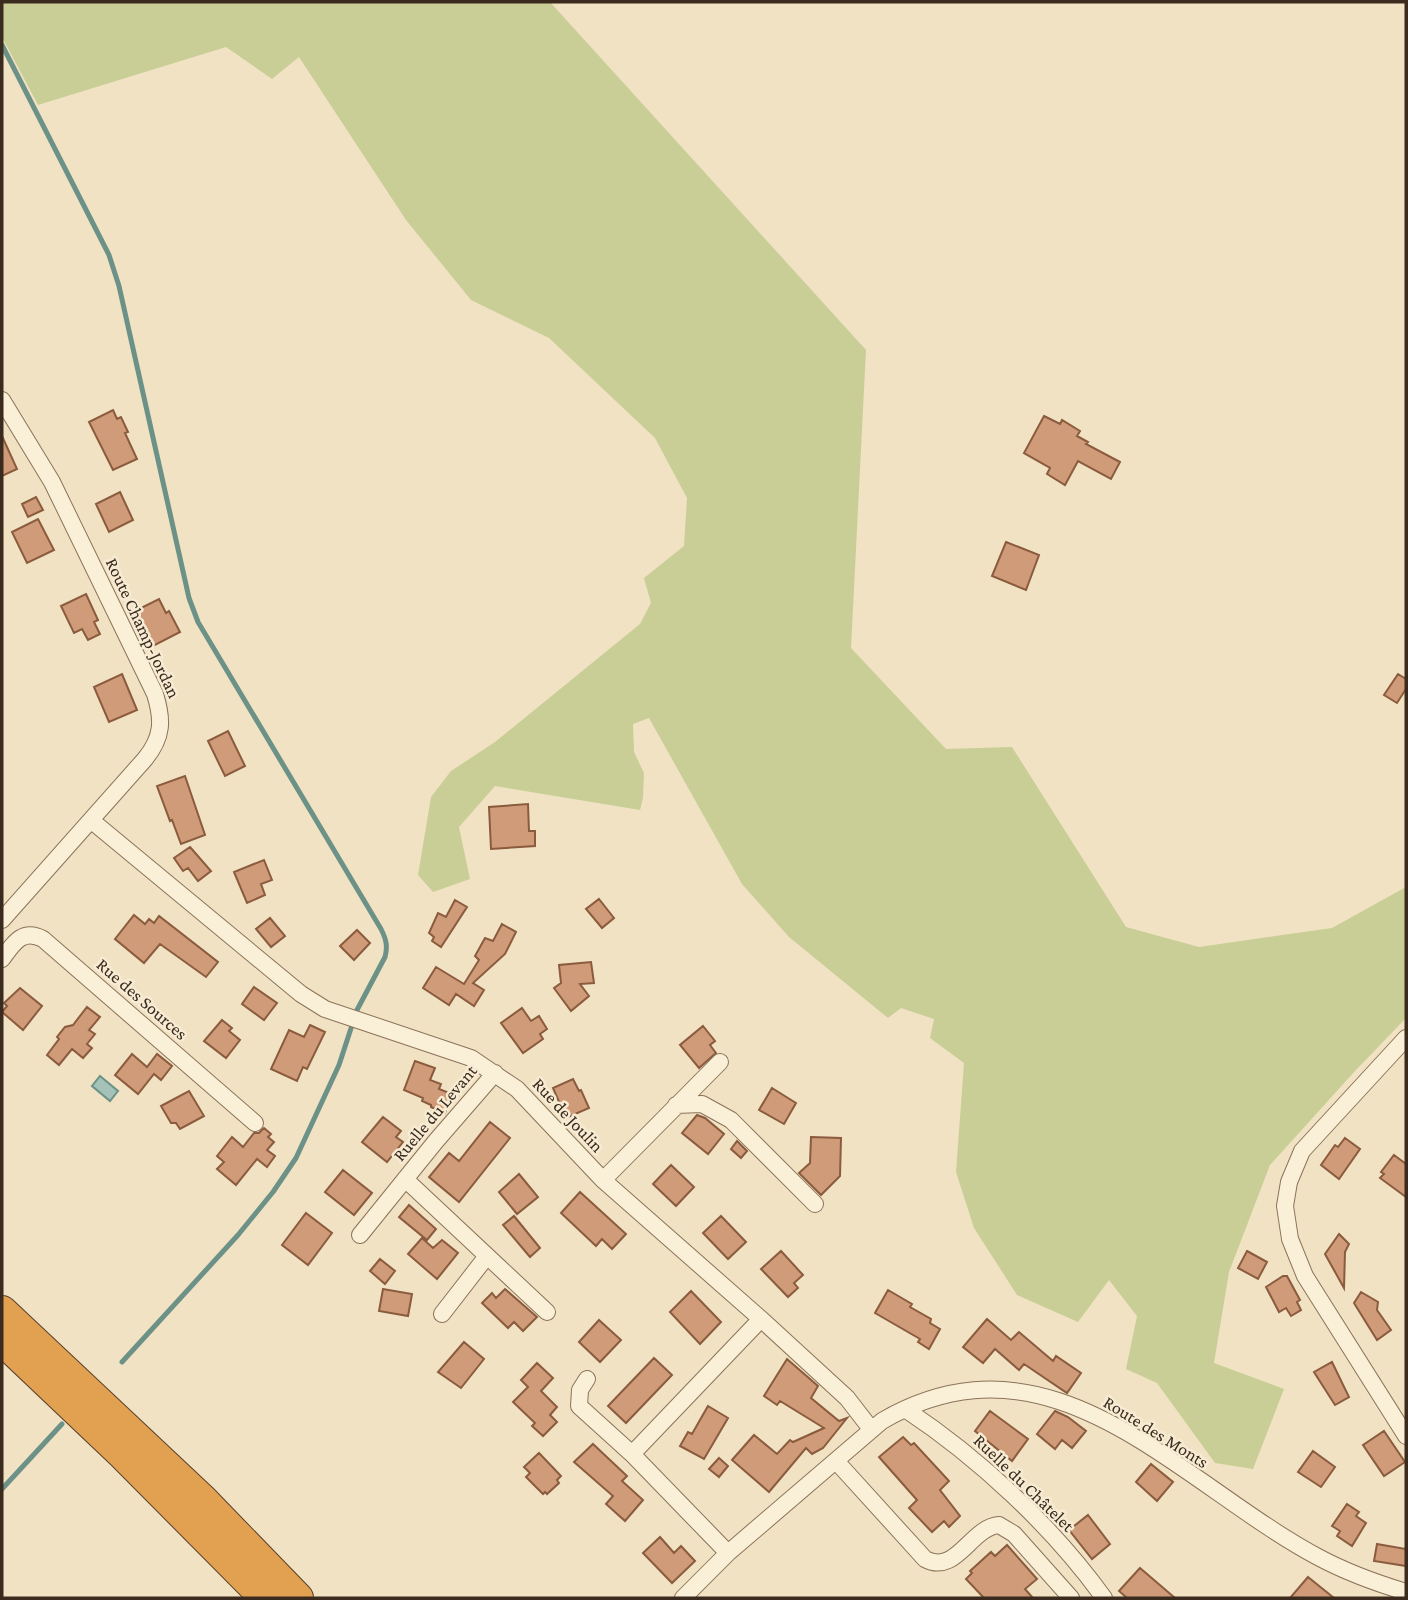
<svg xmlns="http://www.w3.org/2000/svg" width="1408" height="1600" viewBox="0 0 1408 1600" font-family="'Crimson Pro',serif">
<rect width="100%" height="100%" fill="#f0e2c3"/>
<!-- green -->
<path fill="#c9ce96" d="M2,2H550L866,350L851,648L946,749L1012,747L1126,927L1199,947L1332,928L1406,887V1018L1355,1071L1270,1165L1229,1272L1214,1363L1284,1389L1253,1469L1215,1463L1157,1383L1126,1369L1137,1316L1109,1280L1078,1322L1017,1295L974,1228L956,1172L964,1063L930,1038L934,1019L901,1008L888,1018L789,937L742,884L649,718L633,724L634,752L644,773L643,798L640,810L495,786L459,827L470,879L433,892L418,875L431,797L451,771L495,742L640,624L651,603L644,578L684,546L687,498L655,438L549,338L471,300L406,220L299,57L272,79L226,47L38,105L2,37Z"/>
<!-- water -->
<path fill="#a5c2b9" stroke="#6c9187" stroke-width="2" d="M100,1076L118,1091L110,1101L92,1086Z"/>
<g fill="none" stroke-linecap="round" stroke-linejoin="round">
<!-- stream -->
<path stroke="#6c9187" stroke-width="5" d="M2,45L109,255L119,286L189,598L198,622L381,929C386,939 388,946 385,957L357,1010L339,1065L296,1158L273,1192L238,1235L122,1362
M2,1489L62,1424"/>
</g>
<!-- building -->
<path fill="#cf9b78" stroke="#8b5b3e" stroke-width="2" d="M113,410L117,419L121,417L128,432L125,433L137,459L113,470L89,422Z
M1044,416L1060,424L1062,420L1080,431L1077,436L1088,442L1086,444L1120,462L1111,479L1078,461L1065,485L1047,474L1050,468L1024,453Z
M2,436L17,469L2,476Z
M120,492L133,520L109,532L96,504Z
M36,497L43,510L28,517L22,504Z
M38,519L54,550L27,563L12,532Z
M1006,542L1039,555L1026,590L992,576Z
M86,594L98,620L94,622L100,634L88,640L82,629L74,633L61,606Z
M159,599L166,613L169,611L180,632L153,646L135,611Z
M122,674L137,710L109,722L94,687Z
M1398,674L1406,679V689L1397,703L1384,695Z
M228,731L245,766L225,776L208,741Z
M185,776L205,835L181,844L172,820L170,821L157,786Z
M528,804L529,831H535V846L491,849L489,807Z
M190,847L211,871L198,881L188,868L183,871L174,858Z
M264,860L272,880L261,884L265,895L247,903L234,872Z
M599,899L614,918L602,928L586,909Z
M455,900L467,907L441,947L432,941L434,937L429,933L438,913L446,917Z
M134,915L145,924L149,919L154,923L159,916L218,962L206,977L160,944L144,963L115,939Z
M270,918L285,936L271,947L256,929Z
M502,924L516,932L505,954L473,983L484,990L474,1006L456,994L449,1005L423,988L436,967L464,984L479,960L475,956L485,938L493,941Z
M357,930L370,943L354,960L340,946Z
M591,962L594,983L580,984L589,996L571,1011L554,988L561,983L559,965Z
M254,987L277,1003L264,1020L242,1004Z
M20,988L42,1006L23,1030L2,1012L7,1006L4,1003Z
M87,1007L100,1017L89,1030L95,1034L87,1044L92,1048L83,1058L72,1049L59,1065L47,1055L59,1039L57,1037L65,1027L73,1025Z
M522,1008L531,1021L539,1016L547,1029L540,1034L543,1039L523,1053L501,1023Z
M222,1020L232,1028L229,1031L240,1040L226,1058L204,1041Z
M310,1025L325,1032L307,1069L303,1067L297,1081L271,1069L289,1030L304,1037Z
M703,1026L715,1041L710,1045L716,1053L699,1068L680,1045Z
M132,1054L147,1067L157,1054L172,1066L161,1080L154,1074L138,1094L115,1075Z
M415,1061L435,1068L430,1080L441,1084L439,1089L452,1094L445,1113L431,1107V1105L422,1101L423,1098L404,1090Z
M573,1079L579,1091L581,1090L589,1108L566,1118L553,1088Z
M772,1088L796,1103L784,1124L759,1110Z
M189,1091L204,1116L180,1129L176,1123H171L161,1106Z
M697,1115L705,1118L724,1134L708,1154L682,1133Z
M383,1117L401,1131L396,1137L403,1142L387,1162L362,1142Z
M490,1122L510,1138L459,1202L429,1177L449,1153L459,1161Z
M264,1128L271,1134L268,1137L274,1142L267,1150L275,1156L267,1167L257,1159L236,1185L217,1169L224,1162L217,1156L232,1137L243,1147L254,1133H259Z
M811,1137L841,1138L840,1176L821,1195L799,1173L810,1163Z
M1345,1138L1360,1149L1339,1179L1321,1165L1335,1145L1338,1147Z
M737,1141L747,1151L741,1158L731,1149Z
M1394,1155L1406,1164V1197L1380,1178L1384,1174L1381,1172Z
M671,1165L694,1187L676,1206L653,1184Z
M343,1170L372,1193L354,1215L325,1192Z
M519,1174L538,1197L517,1214L499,1192Z
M580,1192L626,1234L612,1249L602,1239L596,1246L561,1213Z
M409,1205L436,1229L427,1240L399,1217Z
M306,1213L332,1233L308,1265L282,1245Z
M514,1216L540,1248L530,1257L503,1225Z
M721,1216L746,1242L728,1259L703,1233Z
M1339,1234L1349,1244L1345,1252L1344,1288L1325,1254Z
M422,1238L433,1248L442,1240L458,1253L437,1279L408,1254Z
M781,1251L803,1275L794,1283L798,1288L788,1297L761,1269Z
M1247,1251L1267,1262L1258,1279L1238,1268Z
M380,1259L395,1271L385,1284L370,1271Z
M1283,1276H1287L1300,1300L1297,1302L1301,1310L1291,1316L1286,1308L1279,1312L1266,1287Z
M383,1289L412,1294L408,1316L379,1311Z
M505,1289L537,1317L523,1331L514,1322L508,1328L482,1303L492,1293L496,1298Z
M888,1290L912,1304L910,1307L931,1319L930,1323L940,1329L929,1349L918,1342L920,1339L875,1313Z
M691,1291L721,1322L700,1344L670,1312Z
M1361,1292L1378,1302L1377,1310L1391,1330L1377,1340L1354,1303Z
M987,1319L1011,1340L1019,1332L1053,1361L1056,1356L1081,1373L1067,1393L1024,1364L1019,1370L995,1349L983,1363L963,1347Z
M599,1320L621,1340L600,1362L579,1342Z
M464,1342L484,1359L461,1388L438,1372Z
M654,1358L672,1375L626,1423L608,1406Z
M787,1359L818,1386L811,1398L839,1421L847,1418L823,1448L812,1454L806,1448L769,1492L732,1460L754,1435L777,1454L790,1440L793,1442L824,1428L780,1401L777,1405L764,1396Z
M1332,1362L1349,1397L1335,1405L1314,1372Z
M537,1363L553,1378L541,1391L557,1407L550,1415L557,1422L543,1436L532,1426L535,1423L513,1402L528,1387L521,1380Z
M708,1406L728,1418L704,1459L680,1446L688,1432L692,1434Z
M990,1411L1028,1439L1012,1461L975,1431Z
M1055,1411L1068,1417L1086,1431L1072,1448L1062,1440L1055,1449L1037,1434Z
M1384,1431L1405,1462L1384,1476L1363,1445Z
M903,1437L911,1445L914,1443L949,1481L940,1490L960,1516L949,1527L944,1521L932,1532L909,1508L917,1500L879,1457Z
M593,1444L627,1476L622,1481L643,1500L625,1521L606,1504L613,1496L574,1462Z
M1313,1451L1335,1467L1321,1487L1298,1472Z
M539,1453L561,1476L557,1480L559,1483L547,1494L545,1492L543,1494L526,1477L530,1473L524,1467Z
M719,1458L728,1466L719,1477L709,1469Z
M1151,1464L1173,1482L1157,1501L1136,1482Z
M1347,1504L1359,1512L1356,1516L1366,1523L1352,1546L1337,1536L1340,1531L1332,1526Z
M1088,1515L1110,1544L1092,1559L1069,1530Z
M660,1537L674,1553L681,1546L695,1561L672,1583L643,1553Z
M1377,1544L1406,1549V1566L1374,1561Z
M1007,1545L1037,1579L1025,1589L1033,1598H984L966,1579L972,1573L970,1571L991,1552L995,1556Z
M1140,1568L1175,1598H1127L1119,1591Z
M1308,1577L1334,1598H1290Z"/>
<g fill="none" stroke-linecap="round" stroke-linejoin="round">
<!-- minor casing -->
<g stroke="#8b7359" stroke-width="18">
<path id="minor" d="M2,400L52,482L155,694C163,720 163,737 145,759L2,920
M92,821L301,994L325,1009L471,1058L517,1089L603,1180L761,1319L847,1398L871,1429
M2,959C13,944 22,928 43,939L255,1123
M1406,1038L1302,1151L1289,1182L1285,1206L1290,1239L1305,1276L1406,1436
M676,1105L702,1104L731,1120L815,1204
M405,1179L547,1312
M603,1180L720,1062
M360,1235L436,1141L495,1073
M442,1314L487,1256
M587,1379L580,1390L579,1406L632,1454L728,1553
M905,1409C979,1458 1052,1526 1104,1598
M632,1454L761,1319
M836,1461L925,1559C956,1576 971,1527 999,1525L1014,1534L1071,1598
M683,1598L728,1553L882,1421C1052,1322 1178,1482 1318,1557C1346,1572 1376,1583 1406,1592"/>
</g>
<!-- motorway casing -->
<g stroke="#58412d" stroke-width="32">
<path id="motorway" d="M2,1311L203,1500L298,1598
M2,1340L123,1455L265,1598"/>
</g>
<!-- minor -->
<use href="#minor" stroke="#faefd7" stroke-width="16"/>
<!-- motorway -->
<use href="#motorway" stroke="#e2a051" stroke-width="30"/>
</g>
<g text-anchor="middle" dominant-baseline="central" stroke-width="5" stroke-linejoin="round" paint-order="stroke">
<!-- street labels -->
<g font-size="18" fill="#3a2b1e" stroke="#f7ecd3">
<text transform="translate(143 628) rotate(65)">Route Champ-Jordan</text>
<text transform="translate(142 999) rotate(41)">Rue des Sources</text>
<text transform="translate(435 1113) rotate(-50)">Ruelle du Levant</text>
<text transform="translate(568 1115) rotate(47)">Rue de Joulin</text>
<text transform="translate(1156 1432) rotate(32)">Route des Monts</text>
<text transform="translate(1024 1483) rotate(44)">Ruelle du Châtelet</text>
</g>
</g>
<!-- border -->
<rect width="1408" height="1600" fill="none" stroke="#3a2b1e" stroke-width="7"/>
</svg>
